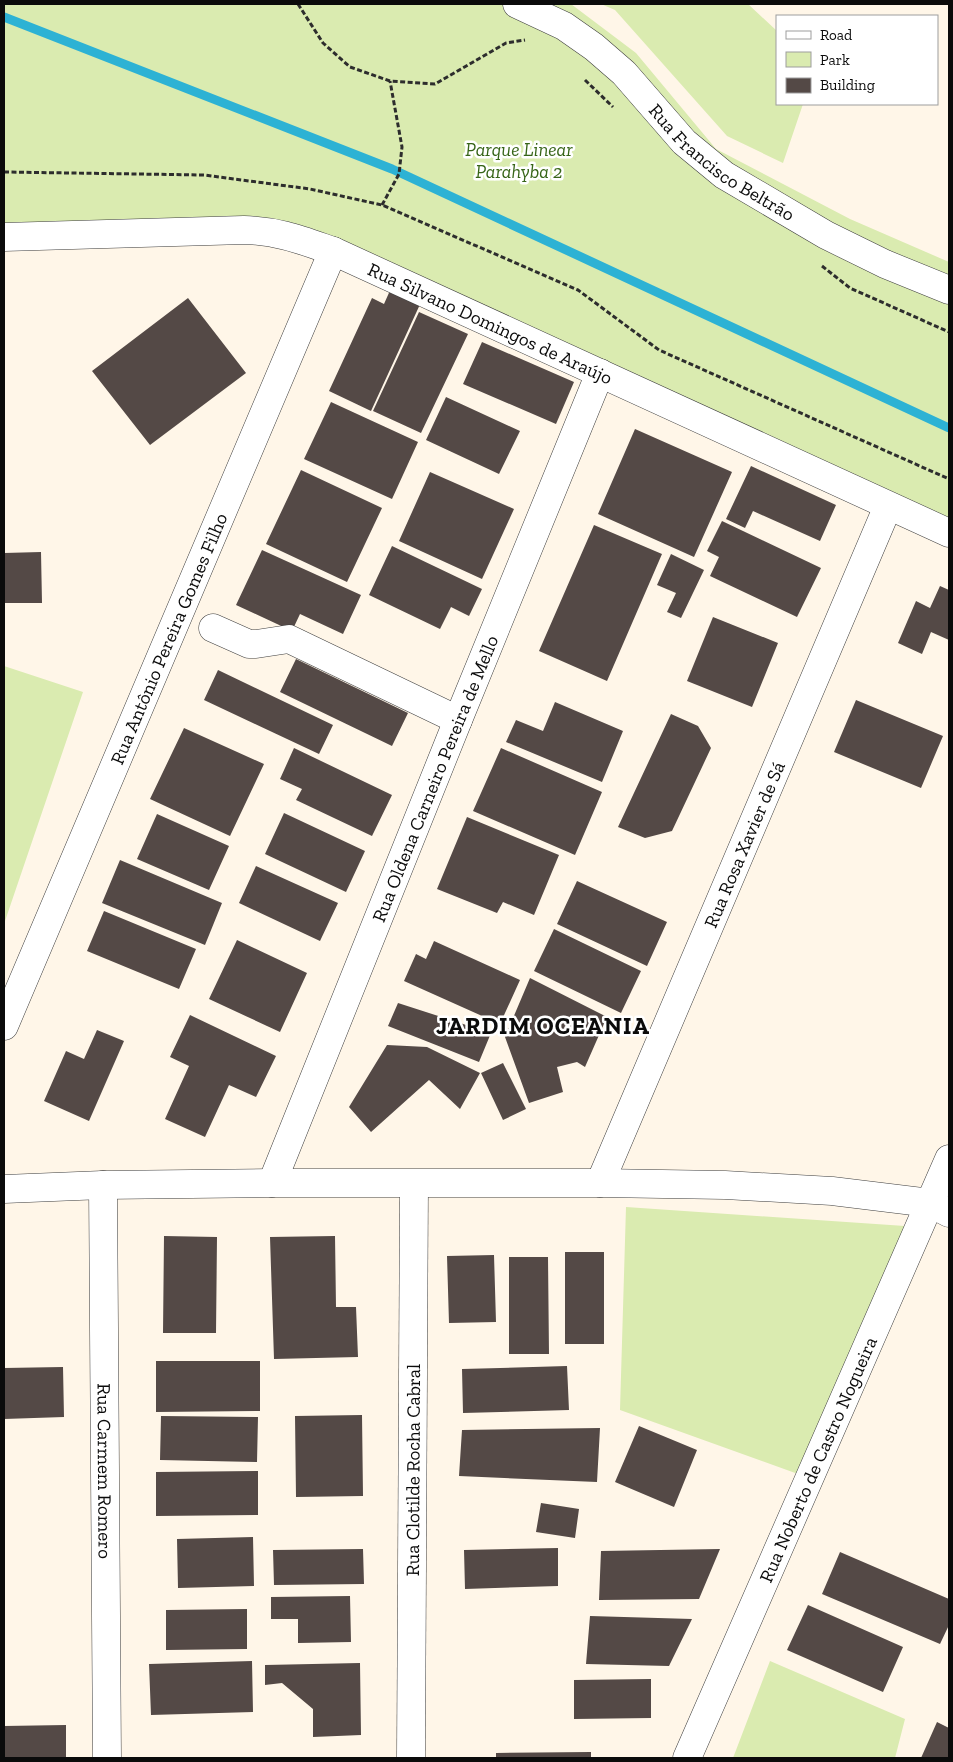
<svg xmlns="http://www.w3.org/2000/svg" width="953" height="1762" viewBox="0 0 953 1762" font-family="'Zilla Slab',serif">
<rect width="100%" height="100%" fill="#fff6e8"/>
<!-- green -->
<path fill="#daebb0" d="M4,4H571L636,53L716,149L850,219L949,262V526L275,224L4,233Z
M601,4H748L777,31V104H803L783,163L727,136L615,10Z
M4,666L83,692L4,924Z
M626,1207L905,1226L798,1474L620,1410Z
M770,1661L905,1719L895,1758H733Z"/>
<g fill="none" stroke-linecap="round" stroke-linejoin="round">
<!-- stream -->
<path stroke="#2db2d4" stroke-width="9" d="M4,17L392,169L949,428"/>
</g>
<!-- building -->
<path fill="#544946" d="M392,286L422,300L371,411L329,391L372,298L384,304Z
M188,298L246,373L150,445L92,371Z
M419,312L468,334L421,433L373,411Z
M482,342L574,382L556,424L463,384Z
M446,397L520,431L499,474L426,440Z
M331,402L418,442L392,499L304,459Z
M635,429L732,472L694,557L598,514Z
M751,466L836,505L820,541L753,511L745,528L726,519Z
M301,470L382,508L347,582L266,544Z
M430,472L514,509L482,579L399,541Z
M722,521L821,568L797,617L710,576L719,557L707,551Z
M594,525L662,554L607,681L539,651Z
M392,546L482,589L469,616L451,607L440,629L369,595Z
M262,550L361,595L343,634L300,614L292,631L236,605Z
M41,552L42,603H4V553Z
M671,554L704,570L681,618L667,612L676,593L657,585Z
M940,586L949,590V640L931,632L922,654L898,643L916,601L930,608Z
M713,617L778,643L752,707L687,681Z
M296,659L408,713L392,746L280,692Z
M218,670L333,725L319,754L204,700Z
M856,700L943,736L921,788L834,752Z
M555,702L623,731L602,782L506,742L516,720L543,731Z
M671,714L698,726L711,748L672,831L645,838L618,827Z
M184,728L264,764L230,836L150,799Z
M294,748L392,795L372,836L296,800L302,789L280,779Z
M501,748L602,792L575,855L473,811Z
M284,813L365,851L346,892L265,854Z
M157,814L229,846L209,890L137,859Z
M467,817L559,855L534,915L503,902L497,913L437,889Z
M120,860L222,903L205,945L102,903Z
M256,866L338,903L320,941L239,903Z
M577,881L667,922L647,966L557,924Z
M104,911L196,949L179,989L87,951Z
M554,929L641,971L621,1013L534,971Z
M237,940L307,973L280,1032L209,999Z
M434,941L520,980L500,1024L404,981L416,954L426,959Z
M530,978L607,1017L585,1067L577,1062L557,1067L563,1092L529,1103L505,1037Z
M398,1003L491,1033L479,1062L388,1026Z
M190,1015L276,1056L256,1097L229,1085L205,1137L165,1119L189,1066L170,1057Z
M97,1030L124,1041L89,1121L44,1101L66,1051L84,1059Z
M387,1045L427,1047L480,1073L460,1109L429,1080L371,1132L349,1107Z
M503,1063L526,1109L503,1120L481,1073Z
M164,1236L217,1237L216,1333H163Z
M335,1236L336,1307H356L358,1357L274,1359L270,1237Z
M565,1252H604V1344H565Z
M494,1255L496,1322L449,1323L447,1256Z
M509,1257H548L549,1354H509Z
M156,1361H260V1411L156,1412Z
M567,1366L569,1410L463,1413L462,1369Z
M63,1367L64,1417L4,1419V1368Z
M362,1415L363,1496L296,1497L295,1416Z
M161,1416L258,1417L257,1462L160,1460Z
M639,1426L697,1450L674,1507L615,1482Z
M600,1428L597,1482L459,1476L462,1430Z
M258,1471V1515L156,1516V1472Z
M541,1503L579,1509L575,1538L536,1532Z
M253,1537L254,1586L178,1588L177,1539Z
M558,1548V1586L465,1589L464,1550Z
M363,1549L364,1584L274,1585L273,1550Z
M720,1549L699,1599L599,1600L601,1551Z
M840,1552L949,1599V1625L940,1644L822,1594Z
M350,1596L351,1642L298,1643V1619H271V1597Z
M808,1605L903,1647L883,1692L787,1650Z
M247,1609V1649L166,1650V1610Z
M590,1616L692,1619L669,1666L586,1664Z
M252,1661L253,1712L151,1715L149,1664Z
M360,1663L361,1735L313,1737V1709L282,1683L265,1685V1665Z
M651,1679V1718L574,1719V1680Z
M937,1722L949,1728V1758H921Z
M66,1725V1758H4V1726Z
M591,1752V1758H496V1753Z"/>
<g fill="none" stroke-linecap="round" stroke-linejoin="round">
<!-- minor casing -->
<g stroke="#3e3e3e" stroke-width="29">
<g id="minor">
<path id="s1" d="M517,4L564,26L594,47L624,73L684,142L724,175L826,235L885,264L949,290"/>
<path id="s2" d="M4,237L244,230C279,231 301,240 333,251L949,533"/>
<path d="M213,628L249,644H256L289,639L458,720"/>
<path id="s3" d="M4,1026L333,251"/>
<path id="s4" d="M272,1183L458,720L600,373"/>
<path id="s5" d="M600,1183L888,506"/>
<path id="s6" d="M103,1185L107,1758"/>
<path d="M4,1189L103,1185L272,1183H600L725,1185L832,1191L930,1203L949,1213"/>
<path id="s7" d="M411,1758L414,1184"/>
<path id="s8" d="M687,1758L949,1159"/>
</g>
</g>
<!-- path -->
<path stroke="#2d2d2d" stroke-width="3" stroke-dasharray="5 2.5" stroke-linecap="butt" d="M298,4L323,43L350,67L390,81L435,84L506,43L525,40
M585,80L613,107
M4,172L204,175L310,189L382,205L578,290L659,350L949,479
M382,205L399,174L402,147L390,81
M822,266L850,288L949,332"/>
<!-- minor -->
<use href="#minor" stroke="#fff" stroke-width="28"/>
</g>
<g text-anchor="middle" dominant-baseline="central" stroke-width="5" stroke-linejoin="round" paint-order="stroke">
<!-- park labels -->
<g font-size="19" font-style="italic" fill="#376518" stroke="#fff">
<text x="519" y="149">Parque Linear<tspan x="519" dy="22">Parahyba 2</tspan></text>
</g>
<!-- street labels -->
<g font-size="19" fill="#0b0b0b" stroke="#fff">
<text stroke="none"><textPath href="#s1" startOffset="262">Rua Francisco Beltrão</textPath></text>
<text stroke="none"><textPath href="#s2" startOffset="505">Rua Silvano Domingos de Araújo</textPath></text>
<text stroke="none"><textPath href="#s3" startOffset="421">Rua Antônio Pereira Gomes Filho</textPath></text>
<text stroke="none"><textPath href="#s4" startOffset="436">Rua Oldena Carneiro Pereira de Mello</textPath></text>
<text stroke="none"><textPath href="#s5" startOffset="368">Rua Rosa Xavier de Sá</textPath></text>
<text stroke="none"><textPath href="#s8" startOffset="326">Rua Noberto de Castro Nogueira</textPath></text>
<text stroke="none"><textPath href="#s7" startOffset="288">Rua Clotilde Rocha Cabral</textPath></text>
<text stroke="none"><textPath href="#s6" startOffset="286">Rua Carmem Romero</textPath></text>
</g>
<!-- district labels -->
<g font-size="24" font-weight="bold" letter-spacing="1" fill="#0b0b0b" stroke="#fff">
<text x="543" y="1025">JARDIM OCEANIA</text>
</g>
</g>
<!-- border -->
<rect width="953" height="1762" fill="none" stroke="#0b0b0b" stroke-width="10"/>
<!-- legend -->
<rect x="776" y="15" width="162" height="90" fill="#ffffff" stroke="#9d9d9d"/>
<rect x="786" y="31" width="25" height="8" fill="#ffffff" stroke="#9d9d9d"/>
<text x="820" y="40" font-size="15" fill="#0b0b0b">Road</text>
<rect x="786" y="52" width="25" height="15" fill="#daebb0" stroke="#9d9d9d"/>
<text x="820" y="65" font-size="15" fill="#0b0b0b">Park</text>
<rect x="786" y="78" width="25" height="15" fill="#544946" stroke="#9d9d9d"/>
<text x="820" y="90" font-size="15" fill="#0b0b0b">Building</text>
</svg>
